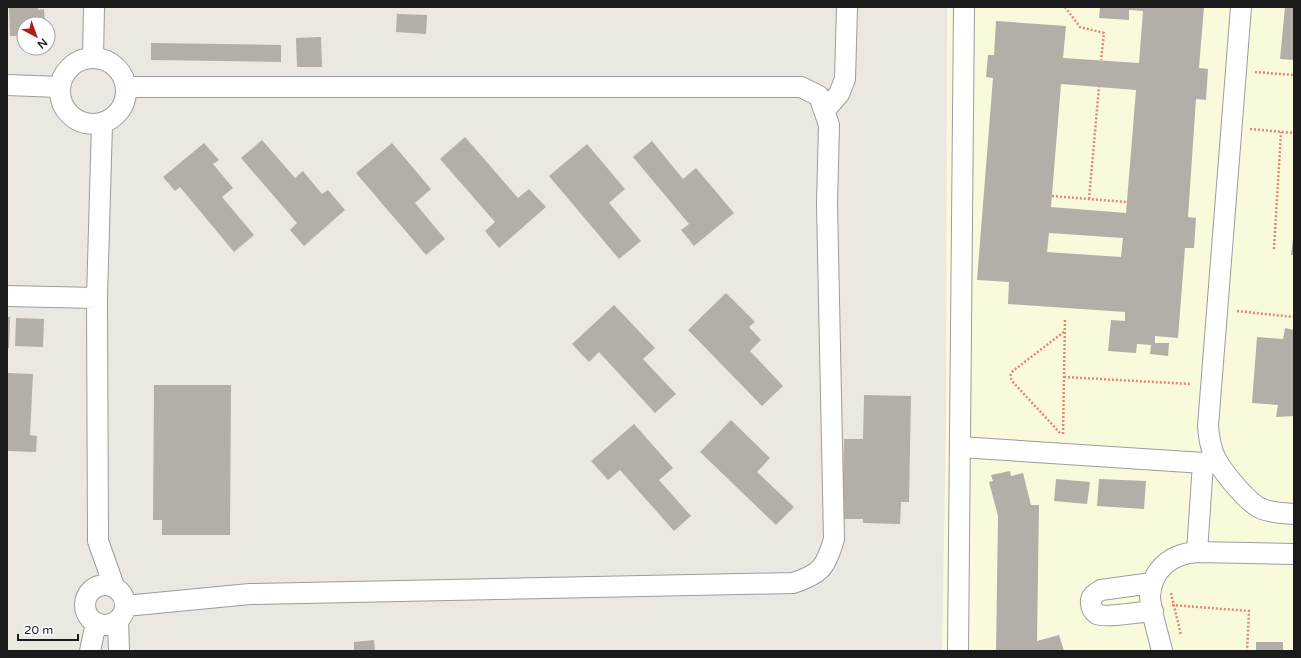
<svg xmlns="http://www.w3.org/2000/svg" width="1301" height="658" viewBox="0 0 1301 658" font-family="'Varela Round',sans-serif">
<rect width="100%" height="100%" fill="#ebe8e2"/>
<!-- education -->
<path fill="#f9fadc" d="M947,7H1294V651H942L946,427Z"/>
<!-- building -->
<path fill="#b4aea8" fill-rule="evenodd" d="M9,7H38V10L44,9L45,24H24V36H10Z
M1100,7H1204L1199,68L1208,69L1206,100L1196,99L1188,217L1196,218L1194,248H1185L1178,338L1155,336V343H1169L1168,356L1150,354L1151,345L1137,344L1136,353L1108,351L1111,320L1125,321V312L1008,304L1009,282L977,280L993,78L986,77L988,55H994L996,21L1066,26L1063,58L1139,63L1143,11L1129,10V20L1099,18ZM1061,84L1136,90L1126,213L1051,207ZM1049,233L1123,238L1121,257L1047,252Z
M1285,7H1294V60L1280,59Z
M397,14L427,15L426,34L396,32Z
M321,37L322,67H297L296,38Z
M151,43L281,45V62L151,60Z
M465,137L518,198L529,189L546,207L499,248L485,231L495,222L440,159Z
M262,140L295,178L303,171L322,194L328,190L345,210L304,246L290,230L297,223L241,158Z
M652,141L683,179L696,168L734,213L694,246L681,230L689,224L633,157Z
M204,143L219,160L213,164L233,188L222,197L254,235L234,252L180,187L175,191L163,177Z
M392,143L431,189L415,203L445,239L426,255L356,173Z
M587,144L625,189L609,203L641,241L619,259L549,176Z
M1293,238H1294V255H1291Z
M726,293L755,322L749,327L761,340L750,351L783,386L762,406L688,330Z
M614,305L655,348L643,359L676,394L655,413L599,352L589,362L572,344Z
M7,317H10L9,348H7Z
M16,318L44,319L43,347L15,346Z
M1285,328L1294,330V416L1276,417L1278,405L1252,403L1257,337L1283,339Z
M7,373L33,374L30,435L37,436L36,452L7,451Z
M154,385H231L230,535H162V520H153Z
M864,395L911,396L909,502H901L900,524L863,523V519H842L844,439H863Z
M731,420L770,458L757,472L794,507L776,525L700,452Z
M634,424L673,468L659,480L691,516L674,531L620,470L608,480L591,461Z
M1010,471L1011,476L1023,473L1031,505H1039L1037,641L1059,635L1064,651H996L998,516L989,482L993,481L991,475Z
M1056,479L1090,482L1087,504L1054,501Z
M1099,479L1146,481L1144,509L1097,506Z
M374,640L375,651H354V642Z
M1256,642H1283V651H1256Z"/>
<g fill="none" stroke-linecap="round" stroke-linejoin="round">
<!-- minor casing -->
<g stroke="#9c9c9c" stroke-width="22">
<path id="minor" d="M1241,7L1208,426C1209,437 1210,447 1215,457C1221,470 1247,502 1260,508C1270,513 1283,513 1294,514
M60 91a33 33 0 1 1 66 0a33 33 0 1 1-66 0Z
M93,58L94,7
M7,85L59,87
M825,110L839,94L845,79L847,7
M102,124L97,298L98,541L114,586
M7,296L97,298
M960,447L1219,464
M1197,552L1203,463
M1152,583L1101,590C1096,593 1090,596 1091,603C1091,608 1093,611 1097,614C1104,618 1142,612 1153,611
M85 605a20 20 0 1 1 40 0a20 20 0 1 1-40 0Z
M125,606L250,594L793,583C821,574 826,567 834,539L827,204L829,125L819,96L801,87H126
M118,620L119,651
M90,651L96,623
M958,651L964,7
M1162,651C1159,637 1150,609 1150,596C1152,569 1171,554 1197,552L1294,554"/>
</g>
<!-- path -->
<path stroke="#e78677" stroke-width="2.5" stroke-dasharray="2 2" stroke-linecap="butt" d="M1065,7L1080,27L1104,33L1101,60
M1255,72L1294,75
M1250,129L1294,133
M1052,196L1126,202
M1089,199L1099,87
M1274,249L1281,132
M1237,311L1294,317
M1064,377L1191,384
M1060,433L1012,381C1010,377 1010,374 1013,371L1065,331
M1063,434L1065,319
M1171,593L1181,635
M1172,605L1249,611L1247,651"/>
<!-- minor -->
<use href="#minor" stroke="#fff" stroke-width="20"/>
</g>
<!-- border -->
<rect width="1301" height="658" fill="none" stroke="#1b1b1b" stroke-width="16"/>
<!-- north arrow -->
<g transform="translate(36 36) rotate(139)"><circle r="19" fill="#ffffff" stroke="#a4a4a4"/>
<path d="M0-3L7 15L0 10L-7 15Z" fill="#ad1d19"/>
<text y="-6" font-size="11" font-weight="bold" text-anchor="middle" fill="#1b1b1b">N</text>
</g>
<!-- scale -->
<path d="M18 634v6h60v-6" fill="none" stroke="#1b1b1b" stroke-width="2"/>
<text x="24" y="634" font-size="12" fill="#1b1b1b" stroke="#ffffff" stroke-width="3" paint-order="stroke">20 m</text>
</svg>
